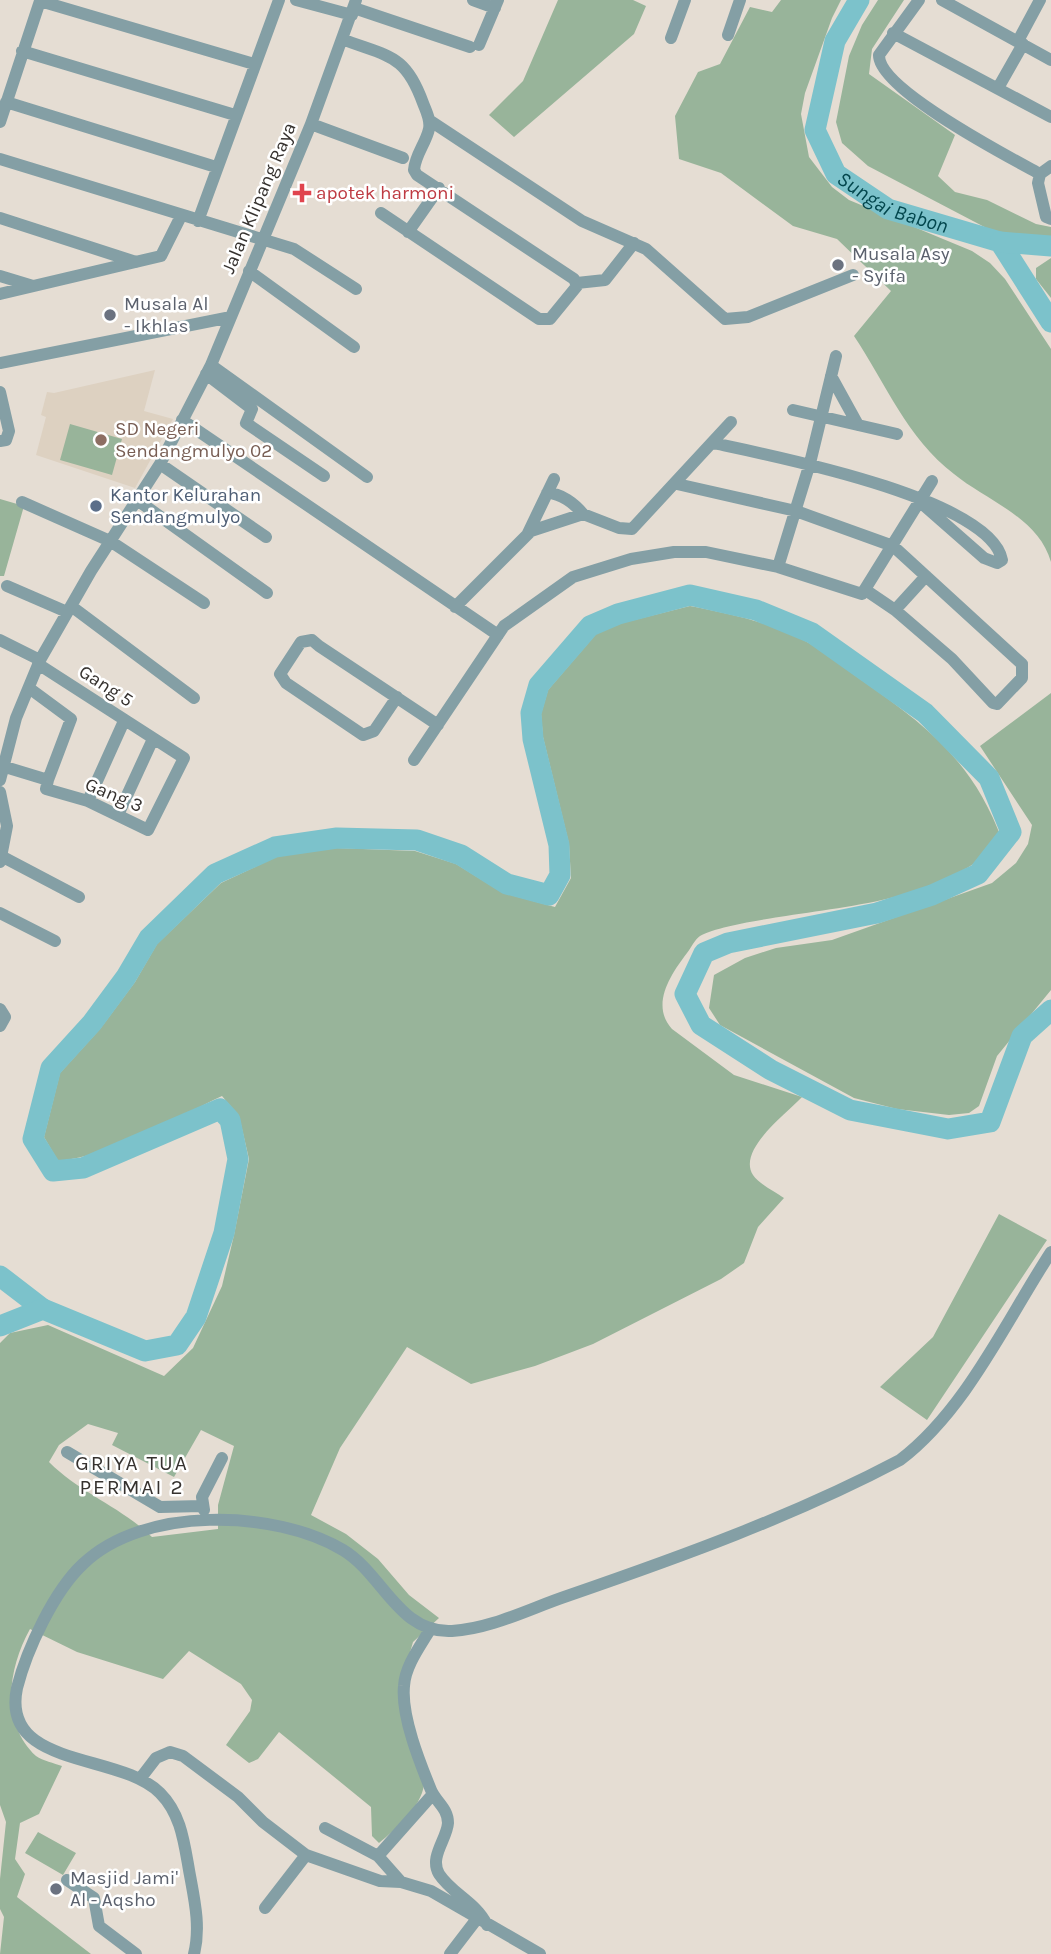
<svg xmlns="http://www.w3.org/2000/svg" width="1051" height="1954" viewBox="0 0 1051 1954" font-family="Karla,sans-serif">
<rect width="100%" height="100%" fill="#e5ddd3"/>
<!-- built -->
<path fill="#ddd1c1" d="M155,370L144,411L173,419L135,488L36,455L46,417L41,415L47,392L54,393Z"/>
<!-- green -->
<path fill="#98b49a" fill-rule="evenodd" d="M558,0H633L646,6L634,34L514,137L489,115L523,81Z
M781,0H841L832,18L805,93L801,114L809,157L832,187L849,200L972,251L990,263L1005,279L1051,349V562C1038,517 987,501 954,474C907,438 886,384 854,336L891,291L837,239L793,226L721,173L679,159L675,116L698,72L720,64L750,7L772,12Z
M878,0H904L872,49L869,74L955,135L938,176L955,192L987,200L1036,224L1051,227V240L994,232L868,166L842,143L836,122L849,56L862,25Z
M1051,258V298L1036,279V268Z
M70,424L122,439L112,475L60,460Z
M0,499L24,506L4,576H0Z
M690,606C730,614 771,622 807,642C826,652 843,667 860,679C927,726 973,761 1002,840C946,899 855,905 779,917C761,920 715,927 700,936C695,939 691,948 687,953C671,974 650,1005 672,1029L734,1075L802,1097C786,1114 737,1150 753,1175C759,1184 775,1192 784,1198L758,1227L744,1263L721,1279L593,1344L535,1366L471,1384L407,1347L340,1448L311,1515L346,1534L378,1559L409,1595L439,1618L413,1642L399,1690L424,1785C421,1807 396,1829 379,1843L372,1836L371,1807L279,1732L258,1759L249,1763L226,1745L250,1711L252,1700L241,1684L189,1651L163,1679L77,1652L30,1629C8,1669 0,1722 36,1756C43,1761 54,1763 62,1766L39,1814L20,1823L15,1859L25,1874L17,1897L91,1954H0L4,1917L0,1909V1879L6,1822L0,1805V1343L10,1333L48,1325L164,1376L193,1348L222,1286L234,1235L249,1159L239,1116L222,1096C171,1120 115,1155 58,1161L44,1137L60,1073L100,1029L135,982L157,944L221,883L278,856L337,848L415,851L456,864L503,893L555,907L571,878L569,844L543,737L541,714L548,690L596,634L622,623ZM88,1424L118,1433L112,1445L174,1477L201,1430L234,1446L218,1505V1529L152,1537C121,1507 80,1493 49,1462L59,1445Z
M1051,693V990L997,1056L979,1106L969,1113L949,1115L897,1109L854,1098L720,1025L709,1008L714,975L745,958L776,948L832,940L992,883L1016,863L1028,844L1032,825L980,746Z
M999,1214L1047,1240L927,1420L880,1387L933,1337Z
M38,1832L76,1853L63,1875L25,1853Z"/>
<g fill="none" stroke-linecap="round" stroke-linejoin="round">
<!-- river -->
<g stroke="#7cc2cb" stroke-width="21">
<path id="s1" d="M859,0L835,41L815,130L836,174L888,209L1000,242L1051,322"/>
<path d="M1000,242L1051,246"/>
<path d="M0,1276L43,1309"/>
<path d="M0,1326L43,1309L145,1351L177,1345L196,1317L224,1233L238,1159L230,1120L220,1109L83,1168L53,1171L33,1139L51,1068L92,1023L126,977L149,938L215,874L275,847L337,838L417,840L461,855L507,884L549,895L560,875L559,845L533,739L531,713L539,685L590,626L618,614L690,595L756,610L812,633L925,713L989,778L1011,832L978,874L932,895L877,913L728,943L704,953L685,994L701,1025L771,1070L850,1110L948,1129L990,1122L1022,1036L1051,1010"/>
</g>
<!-- street -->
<path stroke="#849fa5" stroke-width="12" d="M296,0L352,15
M473,0L495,8
M919,0L879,55C878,89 1009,157 1040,174
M942,0L1051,60
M354,8L470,47
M893,33L1051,117
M728,35L740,0
M671,38L685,0
M342,39C388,57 405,53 423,103C426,111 431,120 429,129C426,143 415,155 414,170L417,175L574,279L577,286L550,319H539L381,213
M1018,41L1040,0
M479,45L498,0
M22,51L235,115
M998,88L1023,44
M6,102L216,167
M429,120L582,221L646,249L725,319L748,317L853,275
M0,122L40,1L254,64
M311,124L403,158
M0,159L294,249L356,289
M1051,166L1040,174L1038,183L1046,217L1051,219
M0,218L136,262
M198,221L279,0
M408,232L439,188
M249,271L354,347
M0,276L33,286
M577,283L605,280L634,243
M0,294L161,256L181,216
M0,363L231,317
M211,365L367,477
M206,374L252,409L246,423L324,476
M831,376L858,425
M0,392L9,431L6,440L0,441
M793,410L897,434
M182,420L498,635
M713,443C769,455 991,498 1002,560L997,563L984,558L919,501
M160,464L266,537
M677,484L796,511L893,546L1022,664V678L997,704L993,703L952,659L895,610L867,591
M547,493C561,493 575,504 583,514
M137,500L267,593
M22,502L110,541L204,603
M528,533L554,479
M778,567L810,463L836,356
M7,586L67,612
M71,606L194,698
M455,607L531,531L583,514L619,528L632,529L731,422
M895,610L926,576
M0,640L40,660
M29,688L71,719L48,780
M397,697L374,731L363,735L286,683L280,674L301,642L312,640L319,646L438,725
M414,760L504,626L573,577L631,559L674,552H706L778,567L862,594L932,481
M2,766L48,780L46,789L88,801L148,830L184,758L38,664
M0,780L16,718L40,660L91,571L160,464L211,365L311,124L356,0
M0,792L7,826L0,862
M88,801L124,721
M118,815L153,739
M3,857L79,897
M0,913L55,941
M0,1009L5,1017L0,1026
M67,1452L160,1507L202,1506
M204,1510L202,1497L222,1458
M431,1628C421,1645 405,1666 404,1686C401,1716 420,1763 431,1790C436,1802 448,1808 448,1823C447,1839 429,1857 439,1874C452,1894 476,1902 487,1925
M140,1779L156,1758L170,1752L183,1756L238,1797L263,1822L306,1855L380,1881L401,1882L431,1891L540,1954
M325,1828L378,1856L401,1882
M378,1856L433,1794
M67,1880L94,1898L99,1926L136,1954
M265,1908L306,1855
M194,1954C201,1926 194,1898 189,1870C184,1842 181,1814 160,1793C120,1752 0,1769 17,1688C27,1649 54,1591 83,1564C143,1506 274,1509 343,1550C383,1574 399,1634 452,1631C491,1629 531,1608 567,1596C680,1557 794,1516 900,1460C966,1410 1006,1321 1051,1252
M450,1954L476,1920"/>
</g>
<!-- markers -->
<path fill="#e0444e" stroke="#fff" stroke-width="2.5" d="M298.5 182.5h7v7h7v7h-7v7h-7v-7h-7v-7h7z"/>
<g fill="#6b7280" stroke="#fff" stroke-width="2.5">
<circle cx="838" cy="265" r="7"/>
<circle cx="110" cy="315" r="7"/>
<circle cx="56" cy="1889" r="7"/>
</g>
<circle fill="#8d6e63" stroke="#fff" stroke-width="2.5" cx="101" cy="440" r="7"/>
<circle fill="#5c6f8a" stroke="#fff" stroke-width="2.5" cx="96" cy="506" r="7"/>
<g text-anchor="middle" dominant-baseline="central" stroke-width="5" stroke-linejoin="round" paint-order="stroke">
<!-- health labels -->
<g font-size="19" fill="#be3a42" stroke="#fff" text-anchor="start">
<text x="316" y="193">apotek harmoni</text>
</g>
<!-- street labels -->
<g font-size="19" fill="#36322f" stroke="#fff">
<text transform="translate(259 198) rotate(-67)">Jalan Klipang Raya</text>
<text transform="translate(106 686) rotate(33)">Gang 5</text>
<text transform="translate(114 795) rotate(23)">Gang 3</text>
</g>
<!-- worship labels -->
<g font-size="19" fill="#5b616d" stroke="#fff" text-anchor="start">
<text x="852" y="254">Musala Asy<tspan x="852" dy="22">- Syifa</tspan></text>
<text x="124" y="304">Musala Al<tspan x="124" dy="22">- Ikhlas</tspan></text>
<text x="70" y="1878">Masjid Jami'<tspan x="70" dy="22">Al - Aqsho</tspan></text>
</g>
<!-- education labels -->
<g font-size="19" fill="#785e54" stroke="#fff" text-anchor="start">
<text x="115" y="429">SD Negeri<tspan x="115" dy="22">Sendangmulyo 02</tspan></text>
</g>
<!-- service labels -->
<g font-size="19" fill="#4e5e75" stroke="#fff" text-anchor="start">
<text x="110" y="495">Kantor Kelurahan<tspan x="110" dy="22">Sendangmulyo</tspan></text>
</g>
<!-- water labels -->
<g font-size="21" font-style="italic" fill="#03474e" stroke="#fff">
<text stroke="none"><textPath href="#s1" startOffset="252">Sungai Babon</textPath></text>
</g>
<!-- neighbourhood labels -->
<g font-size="21" letter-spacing="2" fill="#36322f" stroke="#fff">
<text x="132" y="1463">GRIYA TUA<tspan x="132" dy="24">PERMAI 2</tspan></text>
</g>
</g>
</svg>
